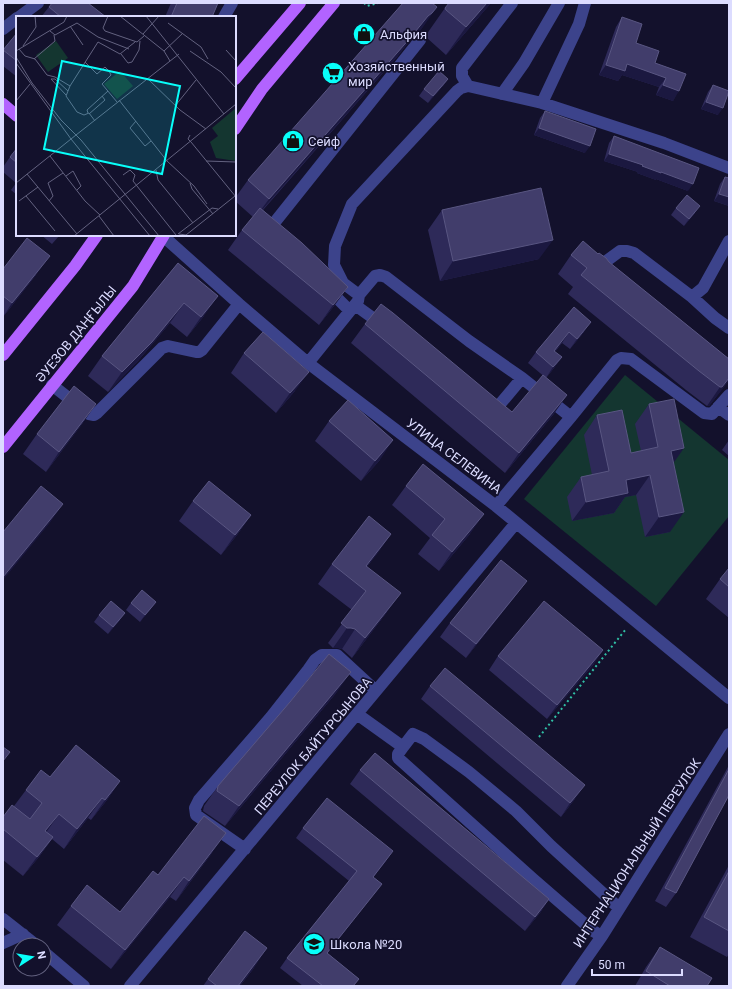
<svg xmlns="http://www.w3.org/2000/svg" width="732" height="989" viewBox="0 0 732 989" font-family="Roboto,sans-serif">
<rect width="100%" height="100%" fill="#13112c"/>
<!-- green -->
<path fill="#143630" d="M625,375L729,460V516L656,606L524,499Z"/>
<g fill="none" stroke-linecap="round" stroke-linejoin="round">
<!-- path -->
<path stroke="#30bfa5" stroke-width="2" stroke-dasharray="2 3" stroke-linecap="butt" d="M364,3L367,6L378,3
M539,737L626,629"/>
<!-- minor -->
<path stroke="#3c438b" stroke-width="12" d="M19,17L38,3
M224,17L232,3
M3,29L17,18
M468,86L462,76V68L512,3
M502,94L524,63L559,3
M542,103L579,24L585,3
M268,233L267,232L420,40
M163,236L239,304L308,363L496,506L729,698
M729,241L703,288L692,297L715,318L729,328
M600,273L601,265L620,251H627L634,253L692,297
M328,289L350,311
M359,295L375,276L380,275L386,277L469,341L522,378L571,417
M355,305L384,326
M308,363L358,301L359,295L343,283L334,265L335,246L352,204L457,91L461,88L468,86L542,103L664,143L729,168
M52,385L89,414L94,415L97,413L162,348L168,346L196,352H199L202,350L239,304
M489,406L495,410L522,378
M718,407L729,415
M496,506L571,417L617,360L621,358L631,359L704,413L712,414L729,395
M357,714L403,747L398,754V758L533,879L593,931L602,936
M403,747L413,734L424,739L469,772L516,811L551,846L619,908
M245,849L196,815L195,808L199,800L271,717L308,670L315,660L322,655H337L376,691
M3,919L36,945
M3,943L23,934
M44,952L84,986
M130,986L516,523
M567,986L602,936L729,734"/>
<!-- major -->
<path stroke="#b263ff" stroke-width="12" d="M235,79L300,3
M3,104L17,116
M235,129L262,89L334,3
M3,355L75,266L97,235
M3,447L133,286L164,235"/>
</g>
<!-- wall -->
<path fill="#2e2a59" d="M52,3L106,17H41Z
M171,3H218L212,17H165Z
M491,3L446,55L427,38L426,35L445,8Z
M622,17L636,43L655,63L686,74L673,101L656,95L659,87L622,75L618,81L599,75L616,27Z
M423,27L418,33L414,35L397,57L263,210L348,287L334,306L319,325L228,250L242,230L253,217L235,201V198L248,180Z
M17,33V77L3,66V50Z
M448,79L443,86L428,103L419,96L424,89Z
M713,85L718,115L701,109L708,92Z
M545,111L585,153L534,135L540,118Z
M614,136L688,191L656,179V180L637,173L638,172L604,161L609,143Z
M17,148V195L11,190L16,183L3,172V167L10,157Z
M725,177L729,178V206L714,201L720,184Z
M676,208L695,213L684,226L671,215Z
M442,210L539,259L440,281L428,230Z
M41,235H60L52,244Z
M598,254L609,262L729,359V380L709,406H707L686,390L568,294L573,287L558,274L571,255Z
M178,263L204,316L187,337L170,323L138,361L108,392L88,376L102,356Z
M3,269L36,275L3,317Z
M574,307L584,332L570,349L562,343L555,352L562,357L554,368L546,378L528,363L536,352Z
M365,324L512,412L567,395L553,415L505,473L351,343Z
M244,353L295,391L276,413L231,373Z
M96,404L82,424L46,472L23,454L37,434Z
M649,404L674,463L670,532L645,537L636,495L625,497L614,513L572,521L567,497L581,477L592,475L584,435L597,415L631,453L641,451L635,424Z
M329,421L380,460L361,481L315,441Z
M729,440V456L722,450Z
M406,486L470,534L439,571L418,554L430,538L392,505Z
M193,501L251,515L237,535L221,555L179,521Z
M391,534L367,567L387,612L352,658L342,649L338,648H333L328,643L352,610L318,584L332,564Z
M729,568V618L706,599L720,579Z
M527,581L517,594L466,658L440,637L450,623Z
M156,602L140,622L126,610L131,603Z
M99,615L120,620L108,634L94,622Z
M498,656L594,664L547,719L489,670Z
M430,686L575,799L561,817L421,699Z
M337,692L225,826L203,811L204,806L218,786Z
M729,765V795L676,893L666,907L655,901Z
M360,770L549,899L540,913L525,931L350,784Z
M50,777L120,781L107,800L91,820L88,818L64,849L52,839L39,857L23,876L3,860V817L14,806L26,790Z
M303,828L386,861L373,877L382,884L374,894L327,953L359,979L354,986H303L280,968L287,958L349,881L296,838Z
M212,853L176,901L170,897L111,969L57,925L71,906L120,912L158,875Z
M729,865V954L727,957L690,937Z
M660,947L707,986H635L646,967Z
M254,968L240,986H203L208,979Z"/>
<!-- shaded-wall -->
<path fill="#1b1840" d="M487,3H491L446,55L466,27Z
M437,7L423,27L418,33L414,35L397,57L255,218L269,199L428,16Z
M627,64L666,78L659,87L622,75L618,81L599,75L606,65Z
M448,79L443,86L428,103L433,96Z
M663,85L679,91L673,101L656,95Z
M706,102L723,108L718,115L701,109Z
M539,128L590,146L585,153L534,135Z
M609,154L643,165L638,172L604,161Z
M642,166L661,172L693,184L688,191L656,179V180L637,173Z
M719,194L729,197V206L714,201Z
M700,206L695,213L684,226L689,219Z
M553,240L539,259L440,281L453,261Z
M50,256L36,275L3,317L12,303Z
M348,287L334,306L319,325L333,305Z
M218,296L204,316L187,337L201,317Z
M184,303L170,323L138,361L108,392L122,372Z
M591,322L584,332L570,349L577,339Z
M569,332L562,343L547,361L554,351Z
M562,357L554,368L546,378L553,367Z
M309,372L295,391L276,413L290,393Z
M729,378V380L725,386L709,406H707L720,387Z
M567,395L553,415L505,473L519,453Z
M96,404L82,424L46,472L59,452Z
M393,440L380,460L361,481L375,461Z
M684,448L670,468L671,451Z
M650,475L636,495L625,497L614,513L572,521L586,502L626,480Z
M63,504L49,524L3,580V577Z
M684,512L670,532L645,537L659,517Z
M484,514L470,534L439,571L452,552Z
M251,515L237,535L221,555L235,535Z
M391,534L378,553L355,582L366,566Z
M527,581L517,594L466,658L476,644Z
M401,593L387,612L352,658L365,638Z
M156,602L151,609L140,622L145,615Z
M125,613L120,620L108,634L113,627Z
M347,628H351L355,629L342,649L338,648H333Z
M603,650L594,664L547,719L557,705Z
M351,672L337,692L225,826L239,806Z
M120,781L107,800L91,820L105,800Z
M585,785L575,799L561,817L570,803Z
M102,798L88,818L64,849L77,829Z
M59,814L45,834V831Z
M226,833L212,853L176,901L189,881Z
M53,837L39,857L23,876L37,857Z
M393,851L386,861L366,887L373,877Z
M184,877L170,897L111,969L125,950Z
M382,884L374,894L320,963L327,953Z
M549,899L540,913L525,931L535,917Z
M267,948L254,968L240,986H238Z"/>
<!-- building -->
<path fill="#413d6b" stroke="#595682" d="M52,3H88L106,17H61L49,7Z
M177,3H218L212,17H171Z
M403,3H432L437,7L432,13L428,16L411,37L269,199L248,180Z
M449,3H487L466,27L446,10L445,8Z
M622,17L642,24L636,43L659,51L655,63L686,74L679,91L663,85L666,78L627,64L625,71L606,65Z
M17,33V61L3,50Z
M439,71L448,79L433,96L424,89Z
M713,85L729,91L723,108L706,102Z
M545,111L596,129L590,146L539,128Z
M614,136L699,168L693,184L661,172V173L642,166L643,165L609,154Z
M17,148V163L10,157Z
M725,177L729,178V197L719,194Z
M541,188L553,240L453,261L442,210Z
M687,195L700,206L689,219L676,208Z
M260,208L302,243L348,287L333,305L242,230Z
M27,238L50,256L12,303L3,296V269Z
M583,241L598,254L599,253L606,258L609,262L729,359V378L722,387H720L699,371L581,275L587,268L571,255Z
M178,263L218,296L201,317L184,303L152,342L122,372L102,356Z
M381,304L393,313L512,412L543,375L567,395L519,453L365,324Z
M574,307L591,322L577,339L569,332L554,351L562,357L553,367L536,352Z
M263,332L309,372L290,393L244,353Z
M74,386L96,404L59,452L37,434Z
M674,399L684,448L671,451L684,512L659,517L650,475L626,480L628,493L586,502L581,477L609,471L597,415L622,410L631,453L658,447L649,404Z
M348,400L393,440L375,461L329,421Z
M423,464L484,514L452,552L432,535L445,519L406,486Z
M209,481L251,515L235,535L193,501Z
M41,486L63,504L3,577V532Z
M369,516L391,534L366,566L401,593L365,638L355,629L351,628H347L341,623L366,591L332,564Z
M501,560L527,581L476,644L450,623Z
M729,568V587L720,579Z
M142,590L156,602L145,615L131,603Z
M111,601L125,613L113,627L99,615Z
M544,601L603,650L557,705L498,656Z
M329,654L351,672L239,806L217,791L218,786L290,702Z
M445,668L585,785L570,803L430,686Z
M76,745L120,781L105,800L102,798L77,829L59,814L45,831L53,837L37,857L3,829V817L12,805L30,819L42,803L26,790L41,770L50,777Z
M3,747L10,752L3,761Z
M375,753L549,899L535,917L360,770Z
M729,769V795L676,893L665,888Z
M327,798L393,851L373,877L382,884L327,953L359,979L353,986H323L287,958L357,871L303,828Z
M204,816L226,833L189,881L184,877L125,950L71,906L87,885L120,912L153,871L158,875Z
M729,871V931L704,917Z
M245,931L267,948L238,986H217L208,979Z
M660,947L712,978L707,986H670L646,971Z"/>
<!-- icons -->
<defs>
<g id="shop-disc" transform="scale(1.15)"><circle r="9.5" fill="#08fffa" stroke="#13112c"/><path d="M-5-2.5h2.3a2.7 3.5 0 0 1 5.4 0H5L5.5 6h-11ZM-1.5-2.5h3a1.5 2.3 0 0 0-3 0Z" fill="#111"/></g>
<g id="supermarket-disc" transform="scale(1.15)"><circle r="9.5" fill="#08fffa" stroke="#13112c"/><path d="M-6-5.5h2.5l.6 2H6L4.5 2H-2.5L-4.4-4H-6ZM-1.5 3.2a1.3 1.3 0 1 0 .1 0ZM3 3.2a1.3 1.3 0 1 0 .1 0Z" fill="#111"/></g>
<g id="school-disc" transform="scale(1.15)"><circle r="9.5" fill="#08fffa" stroke="#13112c"/><path d="M0-5L7-2L0 1L-7-2ZM-4 1L0 2.5L4 1V4Q0 6-4 4Z" fill="#111"/></g>
</defs>
<g fill-rule="evenodd">
<use href="#shop-disc" x="364" y="34"/>
<use href="#supermarket-disc" x="333" y="73"/>
<use href="#shop-disc" x="293" y="141"/>
<use href="#school-disc" x="314" y="944"/>
</g>
<g text-anchor="middle" dominant-baseline="central" stroke-width="3.5" stroke-linejoin="round" paint-order="stroke">
<!-- poi labels -->
<g font-size="13" fill="#dcdcff" stroke="#13112c" text-anchor="start">
<text x="380" y="34">Альфия</text>
<text x="348" y="66">Хозяйственный<tspan x="348" dy="15">мир</tspan></text>
<text x="308" y="141">Сейф</text>
<text x="330" y="944">Школа №20</text>
</g>
<!-- street labels -->
<g font-size="13" fill="#dcdcff" stroke="#13112c">
<text transform="translate(76 334) rotate(-51)">ӘУЕЗОВ ДАҢҒЫЛЫ</text>
<text transform="translate(454 456) rotate(37)">УЛИЦА СЕЛЕВИНА</text>
<text transform="translate(313 746) rotate(-50)">ПЕРЕУЛОК БАЙТУРСЫНОВА</text>
<text transform="translate(637 853) rotate(-57)">ИНТЕРНАЦИОНАЛЬНЫЙ ПЕРЕУЛОК</text>
</g>
</g>
<!-- overview -->
<g transform="translate(16 16)">
<rect width="220" height="220" fill="#13112c"/>
<path d="M40,25L52,42L32,56L20,39ZM104,55L117,70L101,83L88,68ZM220,92V145L200,142L194,126L202,120L196,112Z" fill="#143630"/>
<path fill="none" stroke="#636280" stroke-width="1" d="M92,0L87,12L89,15L121,26L128,20M104,0L148,35L154,45M130,0L208,98M152,7L185,31L192,43M54,10L67,29M34,15L39,19L61,7L82,21L113,33M127,18L143,0M7,30L20,11L19,0M3,33L9,40L19,43L31,59L39,61L54,70M210,34L220,45M0,35L48,6L51,0M148,35L167,17M174,35L205,56L220,72M105,38L112,47L116,46L123,34L124,25M0,41L16,67L45,104L65,124L143,220M18,43L39,25L38,19M69,46L81,58L89,51L93,55L95,59L86,68L101,86M0,47L55,123L134,220M131,62L164,94L190,113M50,79L35,63H39L52,75M103,84L151,145L178,170L191,188M0,85L14,68M159,90L180,64M72,97L71,94L92,75M73,98L89,84L86,80M79,105L73,97L68,99L61,96L50,80L54,70L82,26L104,38L119,26M120,105L114,112L129,130L135,125M60,119L163,38M174,119L172,123L175,126L220,181M34,140L69,185L84,199M190,145L220,146M140,154L142,164L177,207M11,158L61,218M107,159L114,154L119,159L117,165L160,219M50,160L57,155L65,170L61,174M0,167L60,119M174,167L176,173L197,198M10,180L39,215M3,185L22,171M33,185L37,180L32,167L47,157M83,200L98,220M162,218L196,192L202,193M163,218L170,219L219,180M58,220L220,88"/>
<path fill="#08fffa" fill-opacity="0.15" stroke="#08fffa" stroke-width="2" d="M46,45L164,70L146,158L28,133Z"/>
<rect width="220" height="220" fill="none" stroke="#dcdcff" stroke-width="2"/>
</g>
<!-- border -->
<rect width="732" height="989" fill="none" stroke="#dcdcff" stroke-width="8"/>
<!-- north arrow -->
<g transform="translate(32 957) rotate(78)"><circle r="19" fill="#13112c" stroke="#636280"/>
<path d="M0-3L7 15L0 10L-7 15Z" fill="#08fffa"/>
<text y="-6" font-size="11" font-weight="bold" text-anchor="middle" fill="#dcdcff">N</text>
</g>
<!-- scale -->
<path d="M592 969v6h90v-6" fill="none" stroke="#dcdcff" stroke-width="2"/>
<text x="598" y="969" font-size="12" fill="#dcdcff" stroke="#13112c" stroke-width="3" paint-order="stroke">50 m</text>
</svg>
